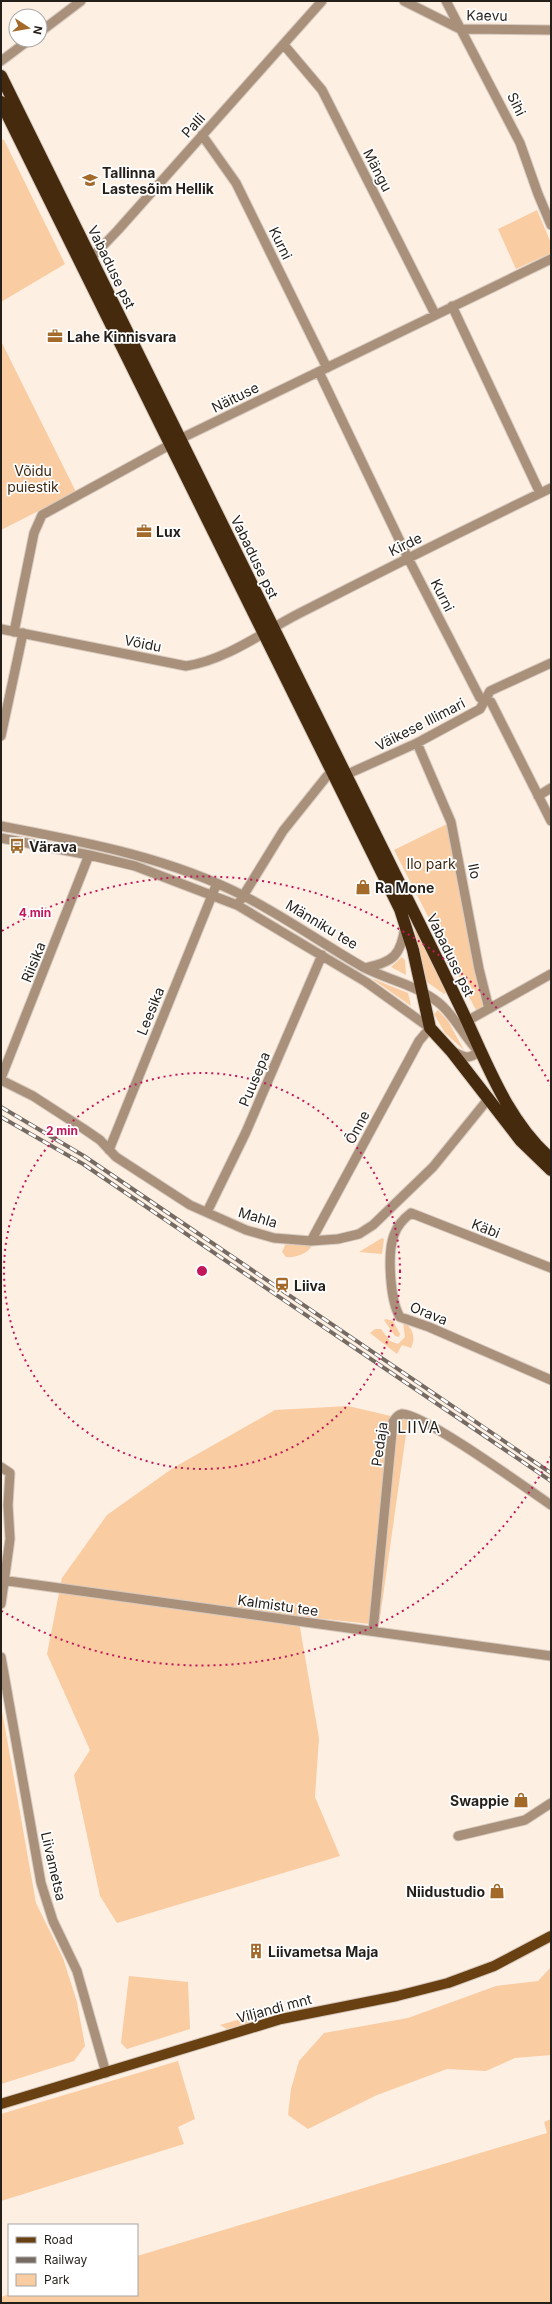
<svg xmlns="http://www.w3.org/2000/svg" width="552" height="2304" viewBox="0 0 552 2304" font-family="Inter,sans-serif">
<rect width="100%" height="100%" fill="#feefe3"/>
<!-- green -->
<path fill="#facca2" d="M1,139L4,140L65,264L1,302Z
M537,210L551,243V253L516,269L498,229Z
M1,341L76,492L1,530Z
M451,822L489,1009L479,1016L394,850Z
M414,927L446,992L444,994L427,982Z
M402,957L405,960L406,975L391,967Z
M371,978L408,993L411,1006Z
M438,1010L448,1021L464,1050L445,1033L434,1014Z
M382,1238L384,1239L382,1254L359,1252Z
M289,1244L310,1245L311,1247C307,1254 294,1258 286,1257L282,1252L285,1245Z
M386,1319L393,1321L400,1334L399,1337L395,1336L384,1320Z
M403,1322C413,1327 416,1338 411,1348L402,1345L397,1354L370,1333L375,1329H381L390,1341L398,1344L405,1337Z
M348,1406L408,1420L379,1625L298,1616L319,1738L315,1797L340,1856L117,1923L100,1896L74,1775L90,1750L47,1654L62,1578L107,1515L173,1468L275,1410Z
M1,1705L36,1903L63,1958L77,2002L85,2046L74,2061L1,2084Z
M551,1967V2055L515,2058L486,2071L447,2069L377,2095L308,2129L288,2115L291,2089L299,2061L324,2033L408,2018L496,1986L538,1981Z
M129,1976L188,1982L190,2029L127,2049L121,2043Z
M265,2012L266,2014L251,2023L227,2029L220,2025Z
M178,2061L195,2119L178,2127L184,2144L1,2201V2114Z
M551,2119V2303H1V2297L9,2294L137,2295V2256L547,2133L544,2122Z"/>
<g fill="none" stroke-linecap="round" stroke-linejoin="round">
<!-- minor casing -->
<g stroke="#d7cabf" stroke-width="11">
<path id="minor" d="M404,1L460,29L551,30
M446,1L520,143L538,194L551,225
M40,32L81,1
M284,45L322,90L435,314
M1,61L29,40
M202,135L236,183L327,368
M85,259L96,253L118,230L322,1
M452,306L540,493
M319,372L408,558L480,698L491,702L551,821
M1,629L186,666C226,660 263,632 298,614C382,571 466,529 551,488
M14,632L34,533L42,515L186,436L551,259
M1,736L23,633
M417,743L451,822L479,969L489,1009
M341,777L417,743L480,709L490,691L551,663
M538,796L551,788
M1,826C84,842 168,857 244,896C285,917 323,944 363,967C388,980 417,985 439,1003C455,1016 464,1037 479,1052C469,1059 465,1058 454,1052
M1,838L89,855L135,866L237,905L366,982L430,1028L419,1041L311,1241
M240,901L283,831L327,776L333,773
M365,968C394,962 401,955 405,926
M467,1021L551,974
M1,1078L89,855
M1,1080L33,1096L84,1129L100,1140L116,1157L190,1205L246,1230L274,1238L311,1241L338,1239L359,1234L373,1225L433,1167L489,1098
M109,1150L215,888
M207,1212L246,1132L322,955
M551,1268L411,1213C403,1219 397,1226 394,1235C387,1253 390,1301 400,1317L429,1327L551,1380
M1,1467L10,1473L8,1505L10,1539L1,1604
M1,1580L551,1656
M373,1631L393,1422C395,1419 397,1415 402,1414C421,1412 529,1490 551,1505
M1,1657L41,1883L53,1921L77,1971L106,2073
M458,1836L525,1820L551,1803"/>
</g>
<!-- major casing -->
<g stroke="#d7cabf" stroke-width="12">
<path id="major" d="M1,2104L281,2019L397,1996L448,1983L494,1966L551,1936"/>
</g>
<!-- highway casing -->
<g stroke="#d7cabf" stroke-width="14">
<path id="highway" d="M1,76C129,338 260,598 388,860C414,913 441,966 466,1019C489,1069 509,1122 551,1159
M1,102L400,909L413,950L430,1028L452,1052L521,1141L551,1170"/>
</g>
<!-- minor -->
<use href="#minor" stroke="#a8907a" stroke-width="9"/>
<!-- major -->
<use href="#major" stroke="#684012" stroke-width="10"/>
<!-- highway -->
<use href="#highway" stroke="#452a0e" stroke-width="12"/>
<!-- rail casing -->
<g stroke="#756b63" stroke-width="4">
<path id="rail" d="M1,1107L84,1156L551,1473
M1,1117L83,1164L551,1481"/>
</g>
<!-- rail -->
<use href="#rail" stroke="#fff" stroke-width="2.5" stroke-dasharray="8" stroke-linecap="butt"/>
</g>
<!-- distance rings -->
<g fill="none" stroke="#c2185b" stroke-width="2" stroke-dasharray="2 4">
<circle cx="202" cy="1271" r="198"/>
<path d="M551 1456A395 395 0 0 1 2 1611M2 931A395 395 0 0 1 551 1086"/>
</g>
<!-- icons -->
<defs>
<g id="school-bare" transform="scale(1.2)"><path d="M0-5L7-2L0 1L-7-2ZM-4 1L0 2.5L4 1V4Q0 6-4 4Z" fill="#a46a2a" stroke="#fff" stroke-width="2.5" paint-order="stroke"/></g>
<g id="office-bare" transform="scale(1.2)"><path d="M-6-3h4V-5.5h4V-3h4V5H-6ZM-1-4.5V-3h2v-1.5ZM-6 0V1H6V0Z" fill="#a46a2a" stroke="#fff" stroke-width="2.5" paint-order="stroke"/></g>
<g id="bus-bare" transform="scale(1.2)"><path d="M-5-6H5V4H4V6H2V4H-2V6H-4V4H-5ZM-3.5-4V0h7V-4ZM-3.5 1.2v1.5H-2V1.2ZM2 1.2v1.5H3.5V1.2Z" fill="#a46a2a" stroke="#fff" stroke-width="2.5" paint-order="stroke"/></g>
<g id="shop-bare" transform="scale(1.2)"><path d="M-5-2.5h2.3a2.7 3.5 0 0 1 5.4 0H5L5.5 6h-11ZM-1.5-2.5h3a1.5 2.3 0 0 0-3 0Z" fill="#a46a2a" stroke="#fff" stroke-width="2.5" paint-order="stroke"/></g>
<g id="station-bare" transform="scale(1.2)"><path d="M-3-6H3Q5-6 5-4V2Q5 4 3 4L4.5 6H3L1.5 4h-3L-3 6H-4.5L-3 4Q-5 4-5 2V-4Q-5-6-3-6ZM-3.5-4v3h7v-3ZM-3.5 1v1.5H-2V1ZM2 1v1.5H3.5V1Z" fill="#a46a2a" stroke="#fff" stroke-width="2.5" paint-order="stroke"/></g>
<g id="building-bare" transform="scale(1.2)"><path d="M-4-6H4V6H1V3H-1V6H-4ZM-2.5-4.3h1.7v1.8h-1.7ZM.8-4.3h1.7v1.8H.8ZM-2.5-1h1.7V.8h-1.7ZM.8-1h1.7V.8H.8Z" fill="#a46a2a" stroke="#fff" stroke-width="2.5" paint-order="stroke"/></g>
</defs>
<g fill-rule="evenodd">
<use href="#school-bare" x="90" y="180"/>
<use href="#office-bare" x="55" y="336"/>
<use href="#office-bare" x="144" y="531"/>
<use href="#bus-bare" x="17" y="846"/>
<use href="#shop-bare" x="363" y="887"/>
<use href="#station-bare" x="282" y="1285"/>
<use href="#shop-bare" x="521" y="1800"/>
<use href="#shop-bare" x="497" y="1891"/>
<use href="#building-bare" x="256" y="1951"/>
</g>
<g text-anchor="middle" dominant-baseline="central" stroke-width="3.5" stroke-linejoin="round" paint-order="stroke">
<!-- street labels -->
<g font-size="14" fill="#251f19" stroke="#fff">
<text transform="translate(487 15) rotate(1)">Kaevu</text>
<text transform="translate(517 104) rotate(64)">Sihi</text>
<text transform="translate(193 125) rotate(-48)">Palli</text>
<text transform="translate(378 170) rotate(63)">Mängu</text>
<text transform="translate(281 243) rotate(64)">Kurni</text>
<text transform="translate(112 267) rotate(64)">Vabaduse pst</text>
<text transform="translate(235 397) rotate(-26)">Näituse</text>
<text transform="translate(405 544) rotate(-26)">Kirde</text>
<text transform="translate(255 557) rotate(64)">Vabaduse pst</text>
<text transform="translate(443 595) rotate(63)">Kurni</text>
<text transform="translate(143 643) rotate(11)">Võidu</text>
<text transform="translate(420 724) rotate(-27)">Väikese Illimari</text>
<text transform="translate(475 871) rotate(79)">Ilo</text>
<text transform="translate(322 924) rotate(31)">Männiku tee</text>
<text transform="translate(451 955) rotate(64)">Vabaduse pst</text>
<text transform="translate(33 962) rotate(-68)">Riisika</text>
<text transform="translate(150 1011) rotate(-68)">Leesika</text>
<text transform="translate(254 1079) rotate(-67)">Puusepa</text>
<text transform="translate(357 1127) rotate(-62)">Õnne</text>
<text transform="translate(258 1217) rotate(17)">Mahla</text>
<text transform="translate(486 1228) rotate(22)">Käbi</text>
<text transform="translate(429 1313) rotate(22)">Orava</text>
<text transform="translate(379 1444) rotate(-82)">Pedaja</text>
<text transform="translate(278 1605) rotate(8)">Kalmistu tee</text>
<text transform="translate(54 1866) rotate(77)">Liivametsa</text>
<text transform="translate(274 2008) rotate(-15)">Viljandi mnt</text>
</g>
<!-- poi labels -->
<g font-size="14" font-weight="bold" fill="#251f19" stroke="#fff" text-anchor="start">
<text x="102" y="172">Tallinna<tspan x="102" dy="16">Lastesõim Hellik</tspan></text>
<text x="67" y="336">Lahe Kinnisvara</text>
<text x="156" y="531">Lux</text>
<text x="29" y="846">Värava</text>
<text x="375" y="887">Ra Mone</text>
<text x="294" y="1285">Liiva</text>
<text x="509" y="1800" text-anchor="end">Swappie</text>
<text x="485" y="1891" text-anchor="end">Niidustudio</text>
<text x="268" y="1951">Liivametsa Maja</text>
</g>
<!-- park labels -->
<g font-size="14" fill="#3f2810" stroke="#fff">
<text x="33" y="470">Võidu<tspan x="33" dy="16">puiestik</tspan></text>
<text x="431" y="863">Ilo park</text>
</g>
<!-- quarter labels -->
<g font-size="16" letter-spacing="1" fill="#251f19" stroke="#fff">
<text x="419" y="1427">LIIVA</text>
</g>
</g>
<circle cx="202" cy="1271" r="6" fill="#c2185b" stroke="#fff" stroke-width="2"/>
<g font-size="12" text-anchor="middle" font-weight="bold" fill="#c2185b" stroke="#fff" stroke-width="3.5" stroke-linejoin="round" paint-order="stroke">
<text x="35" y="917">4 min</text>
<text x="62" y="1135">2 min</text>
</g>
<!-- border -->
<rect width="552" height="2304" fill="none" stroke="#251f19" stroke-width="4"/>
<!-- legend -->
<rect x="8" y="2224" width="130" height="72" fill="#ffffff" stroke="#a8a5a3"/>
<rect x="16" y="2237" width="20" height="6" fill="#684012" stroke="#a8a5a3"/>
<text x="44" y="2244" font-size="12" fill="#251f19">Road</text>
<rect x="16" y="2257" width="20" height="6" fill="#756b63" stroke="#a8a5a3"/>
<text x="44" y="2264" font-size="12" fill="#251f19">Railway</text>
<rect x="16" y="2274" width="20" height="12" fill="#facca2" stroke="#a8a5a3"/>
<text x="44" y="2284" font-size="12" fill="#251f19">Park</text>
<!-- north arrow -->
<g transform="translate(28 28) rotate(102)"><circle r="19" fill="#ffffff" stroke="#a8a5a3"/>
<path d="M0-3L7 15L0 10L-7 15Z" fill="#a46a2a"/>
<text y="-6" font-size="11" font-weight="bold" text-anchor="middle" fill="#251f19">N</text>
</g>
</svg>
